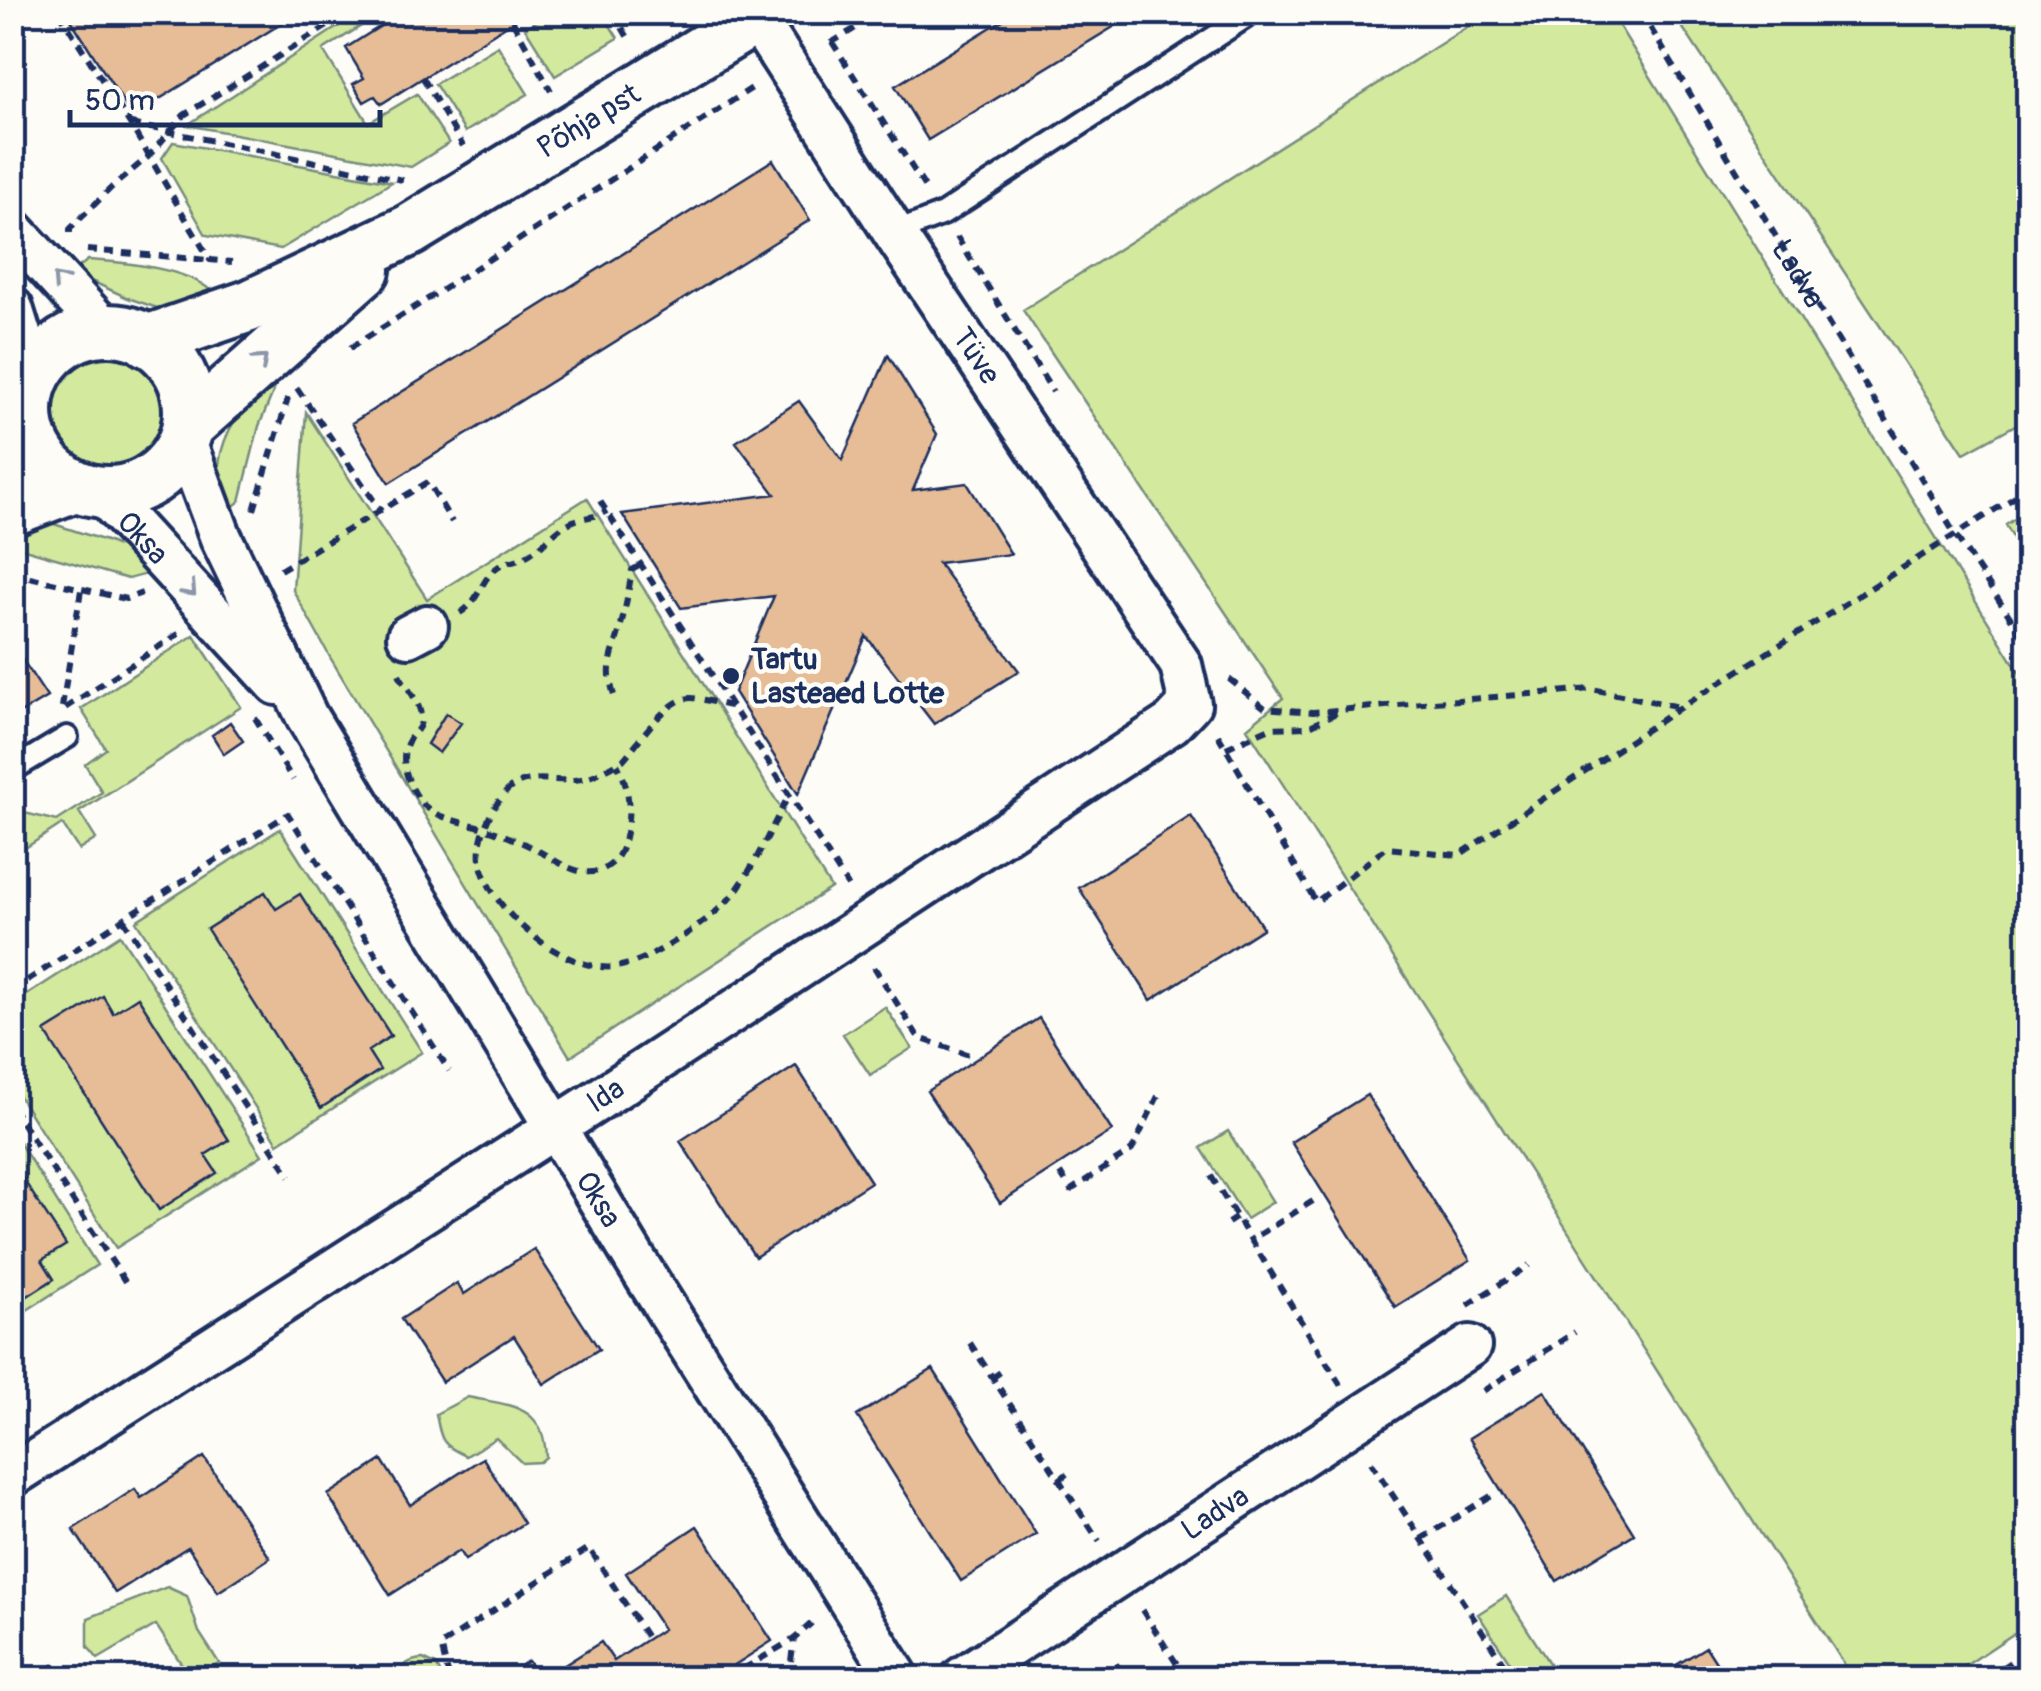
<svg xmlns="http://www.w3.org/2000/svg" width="2041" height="1691" viewBox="0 0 2041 1691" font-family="Pangolin,sans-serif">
<rect width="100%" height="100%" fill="#fdfcf7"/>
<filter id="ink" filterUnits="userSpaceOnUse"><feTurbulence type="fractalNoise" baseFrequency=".01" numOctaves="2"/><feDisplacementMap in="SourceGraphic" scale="20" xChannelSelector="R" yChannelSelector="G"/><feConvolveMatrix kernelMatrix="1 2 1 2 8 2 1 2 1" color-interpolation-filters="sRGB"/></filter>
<g filter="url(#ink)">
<!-- green -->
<path fill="#d3e99e" stroke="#778c7e" stroke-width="2.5" d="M359,13H382L323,50L368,123L417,94L449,143L411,167L187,125Z
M550,13H602L618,38L555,76L525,28Z
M1489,13H1611L2028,686V1624L1947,1678H1853L1247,728L1283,698L1023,310Z
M1673,13H2028V418L1964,453Z
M498,46L528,94L465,132L435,84Z
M173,142L392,182L281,249L206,235L162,158Z
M88,260C122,262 198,268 217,298L172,313L128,298L76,274L79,267Z
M41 413a67 67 0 1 1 134 0a67 67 0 1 1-134 0Z
M268,382L276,385L259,426L240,501L226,512C223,497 216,478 219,464C223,432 244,401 268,382Z
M306,412L427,599L587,498L831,888L570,1057L331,659L293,590Z
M2028,510V565L2006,525Z
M26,521L51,523L106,541L149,559L158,571L128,579L14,546L13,524Z
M194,635L241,707L79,812L96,839L79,850L62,824L13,856V820L25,813L57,821L102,792L85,764L106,749L81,709Z
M280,829L422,1052L278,1143L136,921Z
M120,935L262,1155L116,1248L13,1087V1004Z
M885,1007L912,1048L870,1075L843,1034Z
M12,1131L97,1265L13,1319H12Z
M1228,1131L1273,1202L1246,1219L1201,1148Z
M468,1397C511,1406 544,1404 546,1457L540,1462L522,1463L496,1438L466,1456C441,1445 441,1440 436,1414Z
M167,1587L187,1596L199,1632L219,1663L190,1677L156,1625L98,1659L88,1647V1618Z
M1506,1596L1551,1666L1531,1678H1520L1478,1614Z
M423,1659L436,1665L443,1678H397C401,1665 409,1660 423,1659Z"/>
<!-- building -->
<path fill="#e6bd96" stroke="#1b2f5e" stroke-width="2.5" d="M66,12H300L132,116Z
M403,12H528L381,104L375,96L364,102L353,84L364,78L346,48Z
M1016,12H1138L928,140L895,86Z
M773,160L810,220L389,483L352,423Z
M888,355L937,434L913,490L967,483L1011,554L938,563L1019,671L934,724L866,636L798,794L734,692L774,596L681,608L622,514L775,494L736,442L799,401L842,460Z
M12,644L47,697L12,718Z
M446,713L461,723L439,753L427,744Z
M230,722L243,741L224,754L212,735Z
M1191,816L1263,928L1151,1000L1079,888Z
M265,892L276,909L300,894L391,1036L368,1051L380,1070L321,1108L207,929Z
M103,996L113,1013L138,997L229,1140L205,1155L217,1173L159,1210L45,1032Z
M1039,1018L1112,1131L1000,1203L927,1091Z
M796,1066L871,1182L755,1257L680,1141Z
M1367,1095L1470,1260L1395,1307L1291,1142Z
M12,1162L66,1245L42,1260L54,1279L12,1306Z
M534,1249L599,1349L544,1384L514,1336L442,1382L401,1319L457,1283L464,1294Z
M933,1369L1036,1534L961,1581L857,1416Z
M1545,1391L1634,1534L1557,1581L1469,1438Z
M204,1457L270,1558L218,1592L188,1547L115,1593L73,1529L135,1489L141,1498Z
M483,1458L524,1523L465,1560L459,1551L390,1595L328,1495L382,1460L410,1505Z
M697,1526L772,1641L719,1675L713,1666L694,1678H544L601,1642L614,1661L663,1629L626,1573Z
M1706,1647L1726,1678H1655Z
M528,1661L539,1678H501Z
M1118,1664L1127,1678H1094Z
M53,1665L62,1678H32Z"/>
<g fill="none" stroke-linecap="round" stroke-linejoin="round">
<!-- service casing -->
<g stroke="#1b2f5e" stroke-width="28">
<path id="service" d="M894,233L943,214L1253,12
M12,770L67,737"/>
</g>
<!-- minor casing -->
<g stroke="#1b2f5e" stroke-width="48">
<g id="minor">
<path d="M12,229L106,331"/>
<path d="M12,308L34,379"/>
<path id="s2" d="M184,439L221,538L307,717L636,1261L898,1678"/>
<path id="s3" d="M101,492L277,684"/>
<path d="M408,636L427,626"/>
<path id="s4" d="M12,1476L592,1104L1172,723L1190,704L1181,665L894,233L752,12"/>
<path id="s5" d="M962,1678L1470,1346"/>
</g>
</g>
<!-- tertiary casing -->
<g stroke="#1b2f5e" stroke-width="58">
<g id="tertiary">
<circle cx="108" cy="411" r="81"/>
<path id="s6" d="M147,341L249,306L410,230L766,12"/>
<path d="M188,426L364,270"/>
<path d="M12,510L75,486"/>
</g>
</g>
<!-- path -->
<g stroke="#1b2f5e" stroke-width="6" stroke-dasharray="10 8" stroke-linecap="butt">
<path d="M59,12L130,124L210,260L232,262"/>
<path d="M613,12L630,41"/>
<path d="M854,12L862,25"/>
<path id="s1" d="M1641,12L1956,536L2028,644"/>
<path d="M513,22L551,91"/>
<path d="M832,42L926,189"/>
<path d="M831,43L882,12"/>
<path d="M423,78L463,146"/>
<path d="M131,124L403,180"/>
<path d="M70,233V229L112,187L148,157L184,115L350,12"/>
<path d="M957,237L1053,392"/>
<path d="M87,250L209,260"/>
<path d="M350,348L442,290L755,86"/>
<path d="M297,388L381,511"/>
<path d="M600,501L848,886"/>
<path d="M254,510L288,398"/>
<path d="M280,570L428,482L452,522"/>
<path d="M12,573L126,599L142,593"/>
<path d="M460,613C478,603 480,582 495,569C504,561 514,562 524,557C542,549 552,531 569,523C582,516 593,519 607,511"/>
<path d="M399,674C406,688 423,704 421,721C420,730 413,733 409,740C397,759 409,787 422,803C439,822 471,822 493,831C507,836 521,842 535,849C558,861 586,885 611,864C619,857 623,848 625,837C631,811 630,787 617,764"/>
<path d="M1229,679L1265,708L1313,712L1592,689L1680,707"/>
<path d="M614,695C604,665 614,654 621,625C626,607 629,588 632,570L641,565"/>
<path d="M731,706C719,704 705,699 692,698C667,697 639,742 623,760C609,768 591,779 574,780C551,782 527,773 508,790C492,806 477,837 480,860C487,909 564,973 615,967C648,964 716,918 736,891C757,862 771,828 788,797"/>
<path d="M62,707L81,590"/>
<path d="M65,708L180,633"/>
<path d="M255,718L293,780"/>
<path d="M1218,735L1316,902L1386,848L1459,855L1681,707L2028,489"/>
<path d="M1226,748L1270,728L1308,727L1338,712"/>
<path d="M123,919L290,1176"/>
<path d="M874,967L919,1038L972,1056"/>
<path d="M12,990L288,814L449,1071"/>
<path d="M12,1107L126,1283"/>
<path d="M1060,1173L1071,1190L1132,1150L1158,1096"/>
<path d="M1211,1176L1251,1240"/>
<path d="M1313,1201L1251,1240L1341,1386"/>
<path d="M1228,1223L1237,1217"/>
<path d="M1468,1305L1529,1265"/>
<path d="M970,1343L1099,1541"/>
<path d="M992,1378L1002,1371"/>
<path d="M1483,1391L1575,1332"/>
<path d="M1371,1462L1513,1678"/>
<path d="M1059,1480L1068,1473"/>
<path d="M1421,1539L1494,1494"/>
<path d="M1142,1610L1186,1678"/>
<path d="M791,1661L794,1639L815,1620"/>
<path d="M449,1678L441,1645L589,1548L648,1639"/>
<path d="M728,1678L794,1639"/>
<path d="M1194,1678L1199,1675"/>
<path d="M1987,1678L2028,1650"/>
</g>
<!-- service -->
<use href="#service" stroke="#fdfcf7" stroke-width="20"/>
<!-- minor -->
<use href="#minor" stroke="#fdfcf7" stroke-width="40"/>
<!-- tertiary -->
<use href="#tertiary" stroke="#fdfcf7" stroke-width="50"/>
</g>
<!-- one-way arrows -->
<defs><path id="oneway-chevron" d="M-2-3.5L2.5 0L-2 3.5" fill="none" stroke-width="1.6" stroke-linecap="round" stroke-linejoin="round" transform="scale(2.5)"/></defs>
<g stroke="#8c96aa">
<use href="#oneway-chevron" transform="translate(59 280) rotate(-132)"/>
<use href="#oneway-chevron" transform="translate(261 361) rotate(-42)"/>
<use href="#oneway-chevron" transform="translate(190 590) rotate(47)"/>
</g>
</g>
<!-- markers -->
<circle fill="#1b2f5e" stroke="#fdfcf7" stroke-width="4" cx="731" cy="676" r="10"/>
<g text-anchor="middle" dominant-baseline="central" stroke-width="9" stroke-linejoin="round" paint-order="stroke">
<!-- street labels -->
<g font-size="30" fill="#1b2f5e" stroke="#fdfcf7">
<text stroke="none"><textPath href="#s6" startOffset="495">Põhja pst</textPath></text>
<text stroke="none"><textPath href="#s1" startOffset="305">Ladva</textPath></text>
<text transform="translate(976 356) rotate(56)">Tüve</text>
<text stroke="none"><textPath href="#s3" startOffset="62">Oksa</textPath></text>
<text stroke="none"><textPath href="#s4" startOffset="705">Ida</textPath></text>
<text stroke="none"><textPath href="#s2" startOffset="868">Oksa</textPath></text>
<text stroke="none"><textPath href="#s5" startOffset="302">Ladva</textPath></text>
</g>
<!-- poi labels -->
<g font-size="30" font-weight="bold" fill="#1b2f5e" stroke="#fdfcf7" text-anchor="start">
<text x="751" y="659">Tartu<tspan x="751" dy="34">Lasteaed Lotte</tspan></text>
</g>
</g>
<!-- margin -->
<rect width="2041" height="1691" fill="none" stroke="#fdfcf7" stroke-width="50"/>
<rect x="25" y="25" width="1991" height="1641" fill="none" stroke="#1b2f5e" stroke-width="4" filter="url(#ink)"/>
<!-- scale -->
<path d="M70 110v15h310v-15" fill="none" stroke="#1b2f5e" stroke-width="5"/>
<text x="85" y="110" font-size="30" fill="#1b2f5e" stroke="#fdfcf7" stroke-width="8" paint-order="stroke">50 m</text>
</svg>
